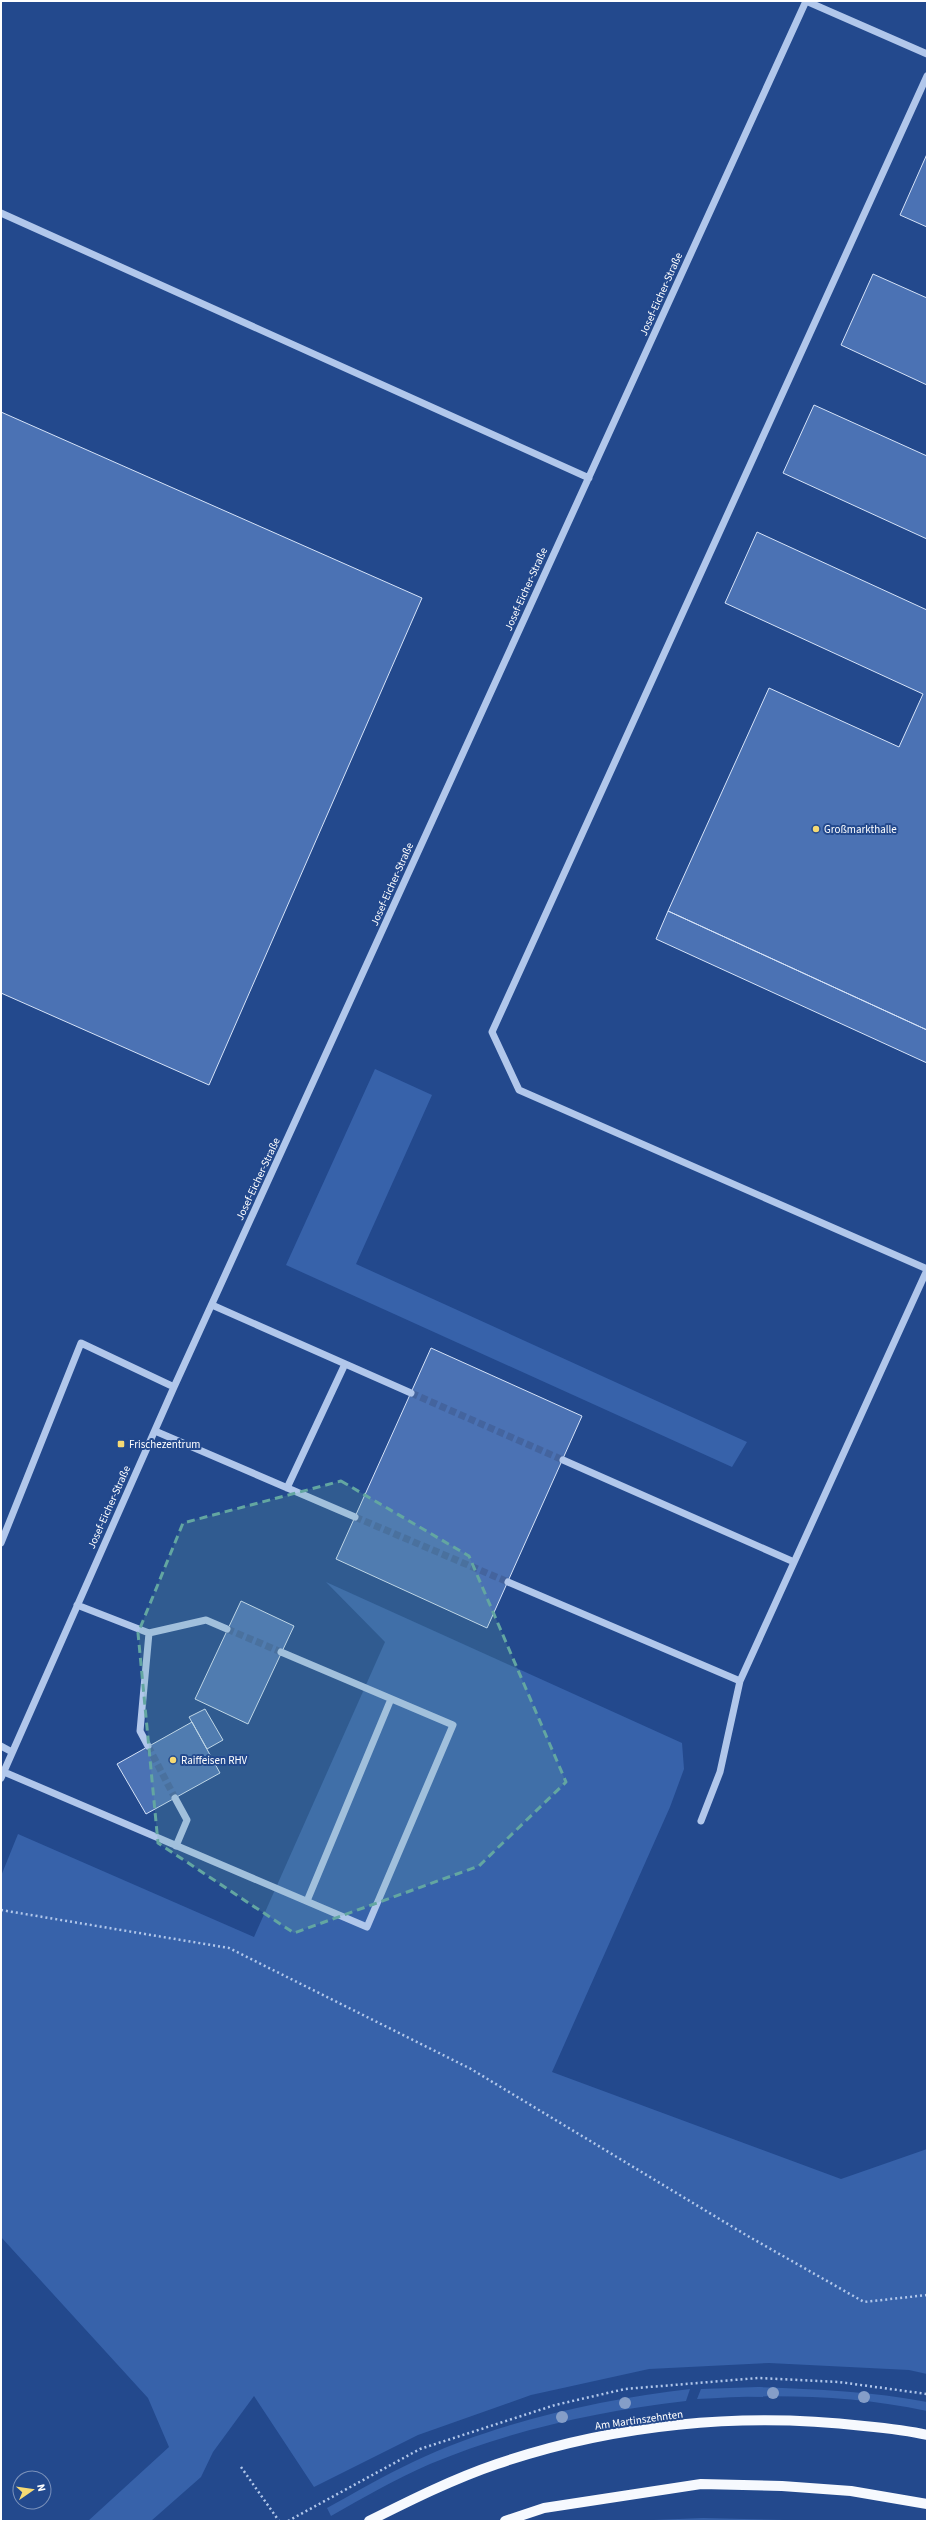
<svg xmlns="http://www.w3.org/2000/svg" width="928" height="2522" viewBox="0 0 928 2522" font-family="'Source Sans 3',sans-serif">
<rect width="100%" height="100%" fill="#23498d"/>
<!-- green -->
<path fill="#3762aa" d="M375,1069L432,1095L356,1264L747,1442L732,1467L286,1265Z
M326,1582L682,1743L684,1769L670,1807L552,2072L841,2179L927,2149V2374L909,2370L769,2363L649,2369L531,2395L418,2435L314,2487L254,2396L213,2452L201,2477L151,2521H88L169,2447L148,2398L1,2237V1876L18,1834L254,1937L385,1642Z
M758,2387C815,2389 871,2391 927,2402V2411C852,2395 773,2394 697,2399L701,2389Z
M690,2389L686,2401C599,2411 511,2430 430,2464C396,2479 364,2497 331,2516L327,2508C356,2492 385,2475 415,2461C495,2423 601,2399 690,2389Z
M703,2518L828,2521H629Z"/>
<!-- building -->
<path fill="#4b72b4" stroke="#d6e3f8" d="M927,154V227L900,215Z
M873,274L927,298V385L841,345Z
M814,405L927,456V539L783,473Z
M1,412L422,598L209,1085L1,993Z
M757,532L927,610V1030L668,911L769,688L899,747L923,694L725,603Z
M668,911L927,1030V1063L656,939Z
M431,1348L582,1416L487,1628L336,1559Z
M241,1601L294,1626L248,1724L195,1699Z
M205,1709L223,1740L207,1749L189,1717Z
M192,1722L220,1773L146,1814L117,1764Z"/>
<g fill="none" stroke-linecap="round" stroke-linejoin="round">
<!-- minor-tunnel -->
<path stroke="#44649e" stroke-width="7" stroke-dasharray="7 3.5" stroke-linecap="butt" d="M411,1393L563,1460
M355,1517L508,1582
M227,1629L281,1652
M148,1746L175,1798"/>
<!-- path -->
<path stroke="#b1c7eb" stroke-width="2.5" stroke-dasharray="2 3" stroke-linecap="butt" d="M1,1910L229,1948L471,2069L746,2235L864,2302L927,2295
M241,2467L279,2521
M288,2521L420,2449L555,2405L625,2389L758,2378L839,2382L927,2394"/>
<!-- minor -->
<path stroke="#b1c7eb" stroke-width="7" d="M806,1L927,54
M927,76L492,1032L519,1090L927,1269
M1,213L589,478
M212,1305L411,1393
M155,1431L355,1517
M563,1460L794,1562
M287,1488L345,1364
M1,1543L81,1343L174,1387
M508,1582L740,1681
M77,1605L149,1633L206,1620L227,1629
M1,1746L12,1752
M148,1746L140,1731L149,1633
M4,1772L367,1927L453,1725L281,1652
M1,1778L174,1387L806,1
M175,1798L187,1820L176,1846
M701,1821L720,1772L740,1681L927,1270
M307,1901L391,1699"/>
<!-- major -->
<path stroke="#f6f9fe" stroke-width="10" d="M369,2521C411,2500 453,2479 497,2464C614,2424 741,2412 864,2426C885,2428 906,2430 927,2435
M505,2521L544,2508L701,2484L782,2486L851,2491L927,2504"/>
</g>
<!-- trees -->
<g fill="#859ec8">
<circle cx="773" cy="2393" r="6"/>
<circle cx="864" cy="2397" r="6"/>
<circle cx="625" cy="2403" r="6"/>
<circle cx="562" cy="2417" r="6"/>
</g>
<!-- marked area -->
<path fill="#63a6a1" fill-opacity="0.2" stroke="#63a6a1" stroke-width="3" stroke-dasharray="8 5" stroke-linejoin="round" d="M341,1481L469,1556L566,1782L479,1866L294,1933L158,1843L138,1633L183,1523Z"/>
<!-- markers -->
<g fill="#f6da74" stroke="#23498d" stroke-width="1.5">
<circle cx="816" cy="829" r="4"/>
<rect x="117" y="1440" width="8" height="8" rx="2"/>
<circle cx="173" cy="1760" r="4"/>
</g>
<g text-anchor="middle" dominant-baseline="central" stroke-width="4" stroke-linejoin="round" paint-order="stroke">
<!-- street labels -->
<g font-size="11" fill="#fff" stroke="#23498d">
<text transform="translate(661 294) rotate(-66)">Josef-Eicher-Straße</text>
<text transform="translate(526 589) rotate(-66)">Josef-Eicher-Straße</text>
<text transform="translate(392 884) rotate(-66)">Josef-Eicher-Straße</text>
<text transform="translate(258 1179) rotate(-65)">Josef-Eicher-Straße</text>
<text transform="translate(109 1507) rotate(-66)">Josef-Eicher-Straße</text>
<text transform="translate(639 2420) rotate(-8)">Am Martinszehnten</text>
</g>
<!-- poi labels -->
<g font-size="11" fill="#fff" stroke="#23498d" text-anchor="start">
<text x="824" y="829">Großmarkthalle</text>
<text x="129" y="1444">Frischezentrum</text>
<text x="181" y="1760">Raiffeisen RHV</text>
</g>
</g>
<!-- border -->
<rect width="928" height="2522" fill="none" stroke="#ffffff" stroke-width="4"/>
<!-- north arrow -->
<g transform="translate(32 2490) rotate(77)"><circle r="19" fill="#23498d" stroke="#7b92bb"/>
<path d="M0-3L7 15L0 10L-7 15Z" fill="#f6da74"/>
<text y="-6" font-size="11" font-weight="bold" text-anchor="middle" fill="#ffffff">N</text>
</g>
</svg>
